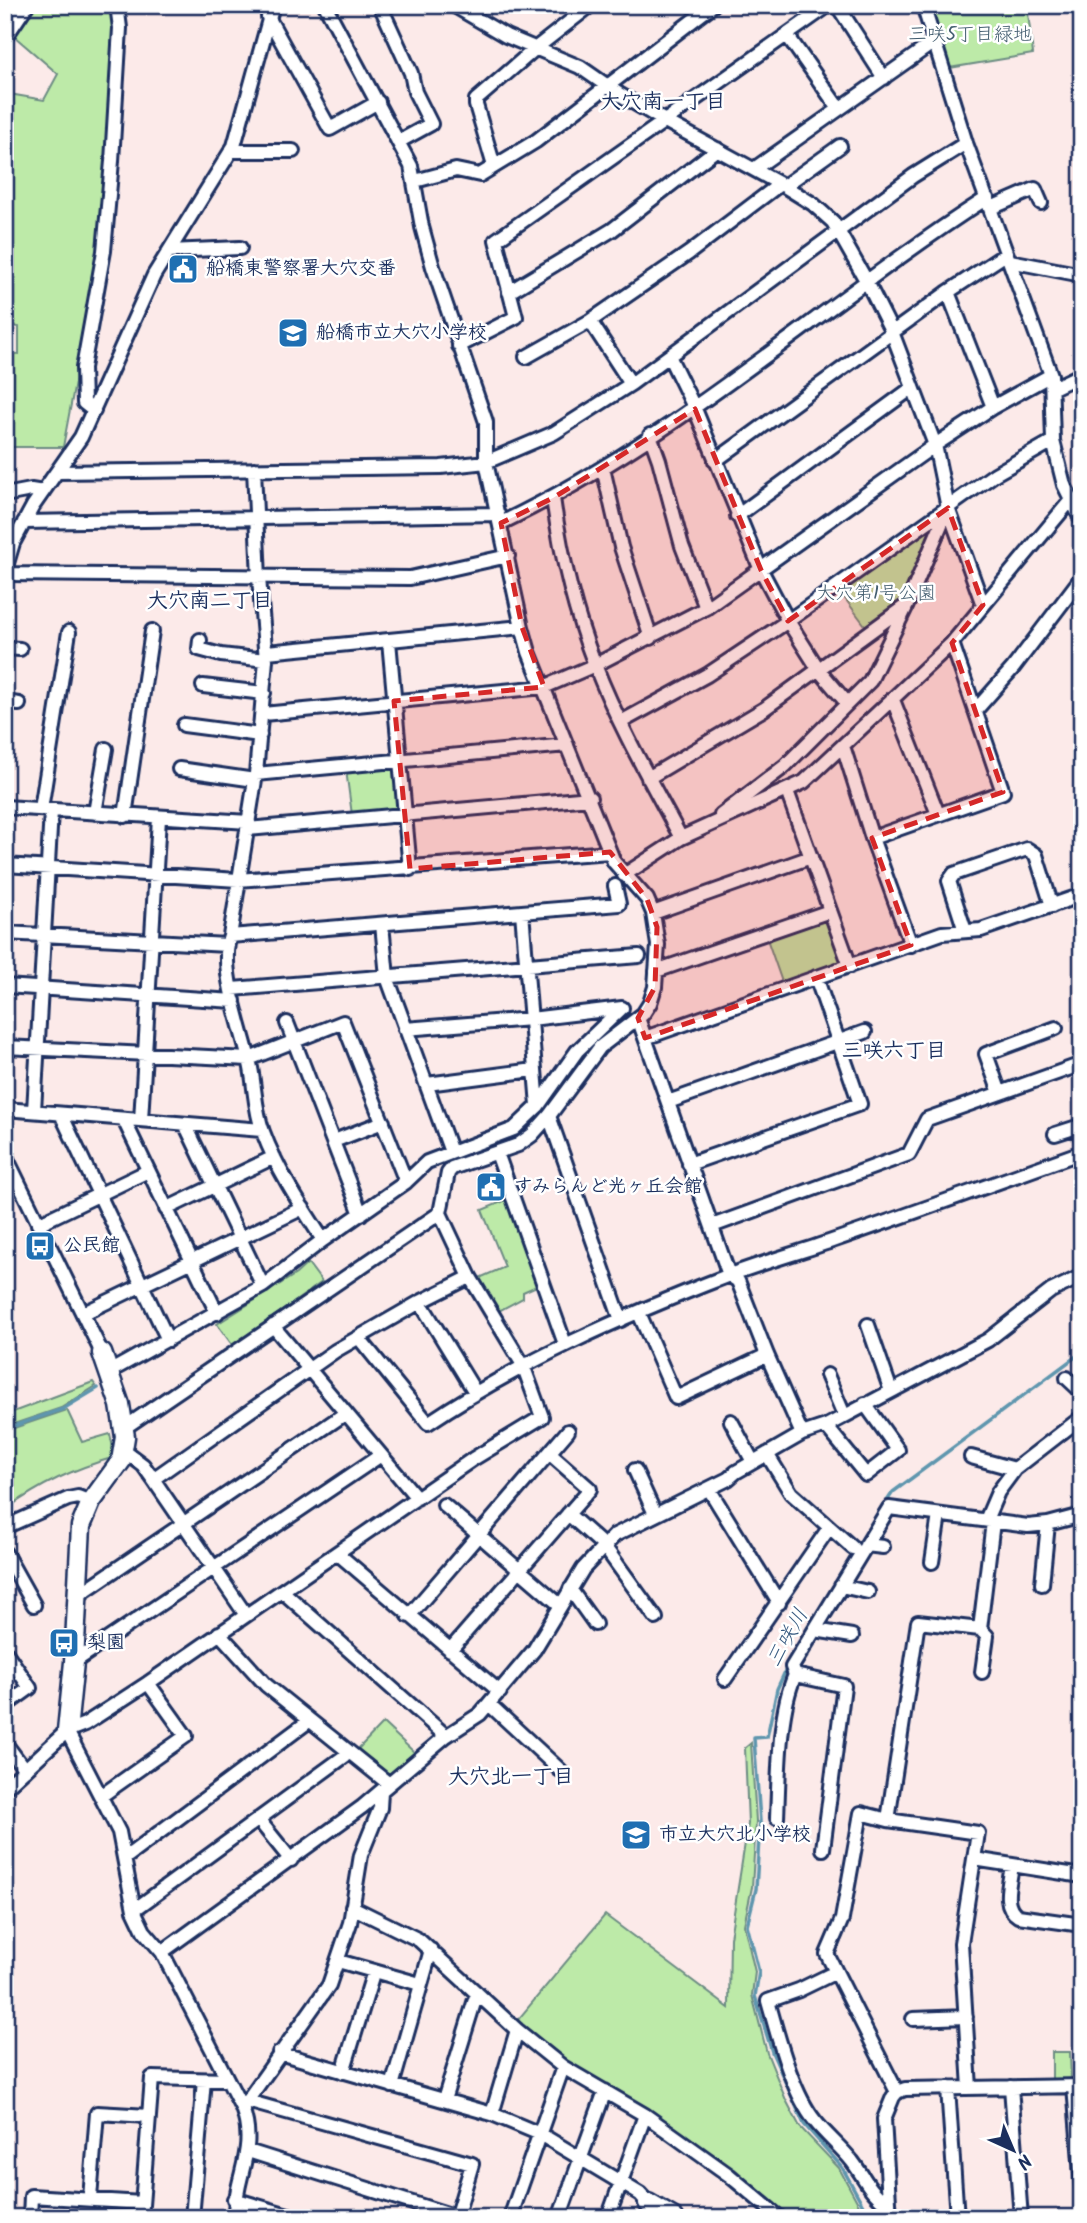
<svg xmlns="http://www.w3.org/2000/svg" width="1087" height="2223" viewBox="0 0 1087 2223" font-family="Kalam,'Klee One',sans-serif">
<rect width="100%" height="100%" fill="#fceae9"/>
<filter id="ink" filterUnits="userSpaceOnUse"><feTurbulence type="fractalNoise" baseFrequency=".0143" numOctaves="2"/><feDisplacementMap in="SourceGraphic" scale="14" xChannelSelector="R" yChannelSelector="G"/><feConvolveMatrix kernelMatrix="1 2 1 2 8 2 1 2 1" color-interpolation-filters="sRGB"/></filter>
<g filter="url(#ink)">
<!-- green -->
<path fill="#bdeaa8" stroke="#6c8c83" stroke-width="2" d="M33,5L112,6L115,32L100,249L63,447H5V353L19,354V327L5,325V147L12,130L6,112L9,94L44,100L58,74L14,36Z
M930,5H1027L1033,54L949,68Z
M927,526L932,532L902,604L867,628L840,592Z
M393,766L398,769L401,807L398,811L352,815L346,770Z
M824,916L829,918L843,957L840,962L782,982L766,936Z
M509,1199L539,1285L523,1292V1298L497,1312L477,1279L505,1267L482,1210Z
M308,1263L322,1282L233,1346L217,1324L296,1274Z
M93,1382L96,1386L61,1408L5,1427V1415Z
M67,1410L82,1442L110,1434L115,1457C73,1469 41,1484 5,1510V1431Z
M383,1723L415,1753L393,1773H388L358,1749Z
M751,1743L756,1821L752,1887L744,1925L755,1972L752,1995L767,2053L786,2100L800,2127L839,2168L866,2218H789L785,2215L565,2063L516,2022L605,1915L729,2008L730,1938L748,1824L745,1748Z
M1052,2052H1070L1071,2081H1052Z"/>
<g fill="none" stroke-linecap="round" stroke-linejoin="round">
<!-- stream -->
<path stroke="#5e96ae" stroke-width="3.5" d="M5,1429L63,1409L98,1388
M883,1507L893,1492L1082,1352
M789,1663L777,1689L767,1737L754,1738L760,1821L756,1889L747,1925L759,1972L755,1996L772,2052L804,2124L842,2167L870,2218"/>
<!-- street casing -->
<g stroke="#1b2f5e" stroke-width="18">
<path id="street" d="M380,5L411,73L415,92L431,124L398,142
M453,5L506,36L580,67L619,94L665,121L784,186L813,204L833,222L867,282L892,332L935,445L948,508L983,605
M837,5L884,78
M923,5L966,143L1051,375L1053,441L1064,485L1082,521
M268,17L330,129L378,102
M787,35L839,109
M5,38L27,5
M231,151H293
M494,166L476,105V100L536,48L591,5
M754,169L934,42
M415,181L456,170L480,175L536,141L713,5
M784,186L840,146
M991,208L1035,189L1041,203
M169,251L240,248
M1010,261L1082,275
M509,292L612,230L717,149
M948,292L993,407
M590,321L631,384
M459,346L516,317L496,240L829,5
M669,356L695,409L761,570L788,621L819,670L847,703
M526,357L590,321L689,253L780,184
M1053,388L1082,374
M94,411L84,403L83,368L104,251L112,161L120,28L117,5
M650,435L659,460L682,546L706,608
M715,461L948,292L1006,254
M603,468L621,547L651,638
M254,469L259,578L266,660L256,774L230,936C218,969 244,1033 251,1068C255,1089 255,1111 263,1132C277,1170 301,1206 323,1240
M58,472L441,467L486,462L554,433L631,384L913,176L966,143
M5,495L31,490L43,492
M553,498C561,555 574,611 595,665C618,724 651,782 681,838
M737,516L912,388
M24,522L498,514
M501,523C678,439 823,303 987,198
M5,570L13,543L33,506L81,437L154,275L234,146L273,5
M5,574L410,578L508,556
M200,640L199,649L221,655L266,660
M389,641L410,869
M5,648L20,649
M267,652L522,627
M203,686L264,693
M893,700L938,814
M5,702L19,704
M975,711L1013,668L1082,577
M263,714L544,687L595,665L706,608L935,445L993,407L1051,375
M621,722L707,675L788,621L995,474L1053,441
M184,725L260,735
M843,746L872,838L911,945
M179,769L255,780
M256,774L567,745
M648,778L764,709L904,607
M787,791L850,966
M5,807L249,822
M41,809L69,632
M95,813L106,749
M721,815L785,766L870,681L907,605L948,508
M125,816L152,631
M248,829L590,798
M872,838L1003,792L952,643
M5,865L238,880L610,852
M624,875L681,838L804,782L952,643L1071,500
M522,912L538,1106
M653,913L811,857
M382,924L387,977L451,1152
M965,931L949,881L954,874L1027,849L1036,855L1052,906
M5,933L227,945
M230,936L619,904L615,886
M656,971L830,911
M5,986L234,1001
M232,989L639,956
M638,1018L729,1275L738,1281L767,1355L802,1434
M287,1023L361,1214
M405,1029L531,1019L622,1008
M645,1038L942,933L981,930L1082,895
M5,1047L249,1059L343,1022L406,1182
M427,1084L534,1070
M1000,1093L986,1054L1056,1028
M668,1102L865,1032
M5,1109L262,1130
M34,1111L51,811
M61,1114L168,1340
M549,1116L621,1320
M124,1120L217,1313
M141,1120L159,818
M185,1124L263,1286
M1055,1134L1077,1127L1082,1139
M334,1141L383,1122
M497,1153L565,1344
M5,1155L102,1353
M689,1164L860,1104L816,977
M166,1209L274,1157
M38,1224L148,1171
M712,1226L909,1154L927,1119L1082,1064
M420,1302L475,1392
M84,1313L303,1208
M639,1313L676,1398L767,1355
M868,1325L891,1391
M273,1326L417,1498
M359,1338L428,1423C521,1361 623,1316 727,1276C761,1263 797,1253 832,1241C916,1212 999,1182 1082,1152
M109,1372L263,1286L323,1240L406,1182L427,1162L514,1129L538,1106L577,1051L622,1008
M827,1375L844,1415
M1067,1378L1082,1392
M731,1421L753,1462
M826,1426L866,1475L898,1450L865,1404
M124,1428L440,1213L448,1173L452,1168L518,1145L532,1135L549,1116L600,1047L643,1014L650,1003L655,987L658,945L653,913L647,899L614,862L529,652L522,627L486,462V422L433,267L422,227L411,166L325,5
M123,1450L143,1465L153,1479L335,1351L420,1302L470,1277
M767,1454L791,1493L853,1548
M971,1457L1015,1469
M635,1470L655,1514
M153,1479L246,1615
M709,1489L779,1603
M444,1505L560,1605
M568,1514L604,1546L656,1618
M986,1520L998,1492L1015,1469L1082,1417
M5,1527L68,1499L78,1497L91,1502
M866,1545L883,1547
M5,1553L34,1605
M337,1553L500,1692
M932,1562L939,1515
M1042,1584L1048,1524
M841,1586L868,1592
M570,1589L595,1624
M282,1591L446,1736
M77,1596L346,1413
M409,1616L568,1431
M980,1629L993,1522
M815,1630L852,1636
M219,1633L266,1685L389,1784
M450,1650L590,1489L549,1453
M5,1651L30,1688L5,1706
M74,1662L381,1455
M725,1679L829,1528
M489,1704L560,1770
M67,1731L119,1832L134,1910L144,1931L162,1952L242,2108C258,2151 234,2176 235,2218
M5,1743L25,1770
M5,1788L67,1731L85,1724L148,1683L473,1459L542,1417L523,1365L470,1277L440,1213
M101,1796L186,1736L148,1683
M777,1818C779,1775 778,1713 795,1675
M258,1819L291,1860
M888,1820L918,1622L980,1629L987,1636L982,1672
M823,1849L844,1686L795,1675L792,1667L889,1508L1028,1526L1048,1524L1082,1515
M125,1858L309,1721
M974,1859L1082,1876
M1012,1865C1010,1883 1001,1905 1018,1916L1082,1925
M352,1907L419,1940L517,2030L563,2067L645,2115L729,2175L780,2218
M134,1910L349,1753
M162,1952L362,1807L446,1736L480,1714L534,1650L583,1569L615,1535L728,1479L736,1472L802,1434L826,1426L988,1340L1051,1291L1082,1276
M338,1961L420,1984
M836,1972L799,1990L768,2001C778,2036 792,2093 815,2121C826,2135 841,2147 852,2161C867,2181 868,2190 889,2206
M913,2019L966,2017
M279,2053L492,2114L540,2134L640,2194L648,2203
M343,2072L374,1971
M392,2086L431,1950
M1074,2086L1082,2186
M1011,2087L1021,2218
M948,2088L957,2218
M897,2092L827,1954L842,1919L861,1813L888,1820L978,1833L961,1943L970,2088
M444,2100L477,1993
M247,2101L472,2164L456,2218
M242,2108L329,1985L350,1923L361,1855L380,1808L381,1791
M492,2114L517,2030
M248,2151L457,2217
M90,2198L97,2113L149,2116
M234,2199L298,2218
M30,2218L31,2196L142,2203
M141,2218L152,2078L226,2080
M192,2218L204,2080
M510,2218L563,2067
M559,2218L605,2091
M608,2218L645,2115
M890,2218L884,2119L893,2097L897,2092L905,2089L1082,2086"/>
</g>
<!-- secondary casing -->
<g stroke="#1b2f5e" stroke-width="23">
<path id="secondary" d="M67,1731L74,1662L81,1526L91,1502L121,1461L125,1437L120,1405L102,1353
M648,2203L674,2218"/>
</g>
<!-- street -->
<use href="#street" stroke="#fff" stroke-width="12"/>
<!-- secondary -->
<use href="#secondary" stroke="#fff" stroke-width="18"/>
<!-- rail casing -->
<g stroke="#1b2f5e" stroke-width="6">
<path id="rail" d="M1079,5L1082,12"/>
</g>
<!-- rail -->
<use href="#rail" stroke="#fff" stroke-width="3.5" stroke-dasharray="10" stroke-linecap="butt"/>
</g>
</g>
<!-- marked area -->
<path fill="#d62828" fill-opacity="0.2" stroke="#d62828" stroke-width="5" stroke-dasharray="14 9" stroke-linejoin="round" d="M695,409L761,570L788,621L948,508L983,605L952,643L1003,792L872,838L911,945L645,1038L638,1018L655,987L657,927L647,899L610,852L410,869L394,701L544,687L522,627L501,523L553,498Z"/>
<!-- icons -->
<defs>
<g id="civic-square" transform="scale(1.575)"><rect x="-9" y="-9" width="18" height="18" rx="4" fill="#1f6fb2" stroke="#fff"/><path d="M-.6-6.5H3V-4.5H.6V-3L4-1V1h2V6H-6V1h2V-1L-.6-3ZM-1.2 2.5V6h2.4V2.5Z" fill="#fff"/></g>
<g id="school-square" transform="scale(1.575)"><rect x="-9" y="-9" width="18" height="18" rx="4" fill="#1f6fb2" stroke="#fff"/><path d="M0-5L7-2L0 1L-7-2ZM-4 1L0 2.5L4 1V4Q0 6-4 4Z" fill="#fff"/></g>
<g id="bus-square" transform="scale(1.575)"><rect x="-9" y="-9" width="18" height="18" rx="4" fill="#1f6fb2" stroke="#fff"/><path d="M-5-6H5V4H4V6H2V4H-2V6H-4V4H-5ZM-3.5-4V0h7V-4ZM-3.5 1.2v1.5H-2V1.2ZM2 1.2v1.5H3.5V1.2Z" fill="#fff"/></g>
</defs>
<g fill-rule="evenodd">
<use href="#civic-square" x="183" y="269"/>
<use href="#school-square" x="293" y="333"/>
<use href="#civic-square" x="491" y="1187"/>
<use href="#bus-square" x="40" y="1246"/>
<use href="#bus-square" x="64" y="1643"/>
<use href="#school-square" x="636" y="1835"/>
</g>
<g text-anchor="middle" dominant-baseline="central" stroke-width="5" stroke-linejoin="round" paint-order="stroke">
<!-- park labels -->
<g font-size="19" fill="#445e70" stroke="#fff">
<text x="970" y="35">三咲5丁目緑地</text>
<text x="876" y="594">大穴第1号公園</text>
</g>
<!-- poi labels -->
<g font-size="19" font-weight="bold" fill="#1b2f5e" stroke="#fff" text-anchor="start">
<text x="206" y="269">船橋東警察署大穴交番</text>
<text x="316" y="333">船橋市立大穴小学校</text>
<text x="514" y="1187">すみらんど光ヶ丘会館</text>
<text x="63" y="1246">公民館</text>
<text x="87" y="1643">梨園</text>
<text x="659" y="1835">市立大穴北小学校</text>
</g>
<!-- neighbourhood labels -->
<g font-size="21" font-weight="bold" fill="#1b2f5e" stroke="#fff">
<text x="663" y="102">大穴南一丁目</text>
<text x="210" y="601">大穴南二丁目</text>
<text x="894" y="1051">三咲六丁目</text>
<text x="511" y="1777">大穴北一丁目</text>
</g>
<!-- water labels -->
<g font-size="21" font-style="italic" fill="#375a80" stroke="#fff">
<text transform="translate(788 1638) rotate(-61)">三咲川</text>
</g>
</g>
<!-- margin -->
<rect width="1087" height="2223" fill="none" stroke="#fff" stroke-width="28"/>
<rect x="14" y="14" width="1059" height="2195" fill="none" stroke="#1b2f5e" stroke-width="2.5" filter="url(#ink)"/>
<!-- north arrow -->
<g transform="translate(1013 2150) rotate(136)" stroke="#ffffff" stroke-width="5" paint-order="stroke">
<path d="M0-5L12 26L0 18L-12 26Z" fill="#1b2f5e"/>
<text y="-10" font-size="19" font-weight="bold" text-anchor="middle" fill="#1b2f5e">N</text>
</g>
</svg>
